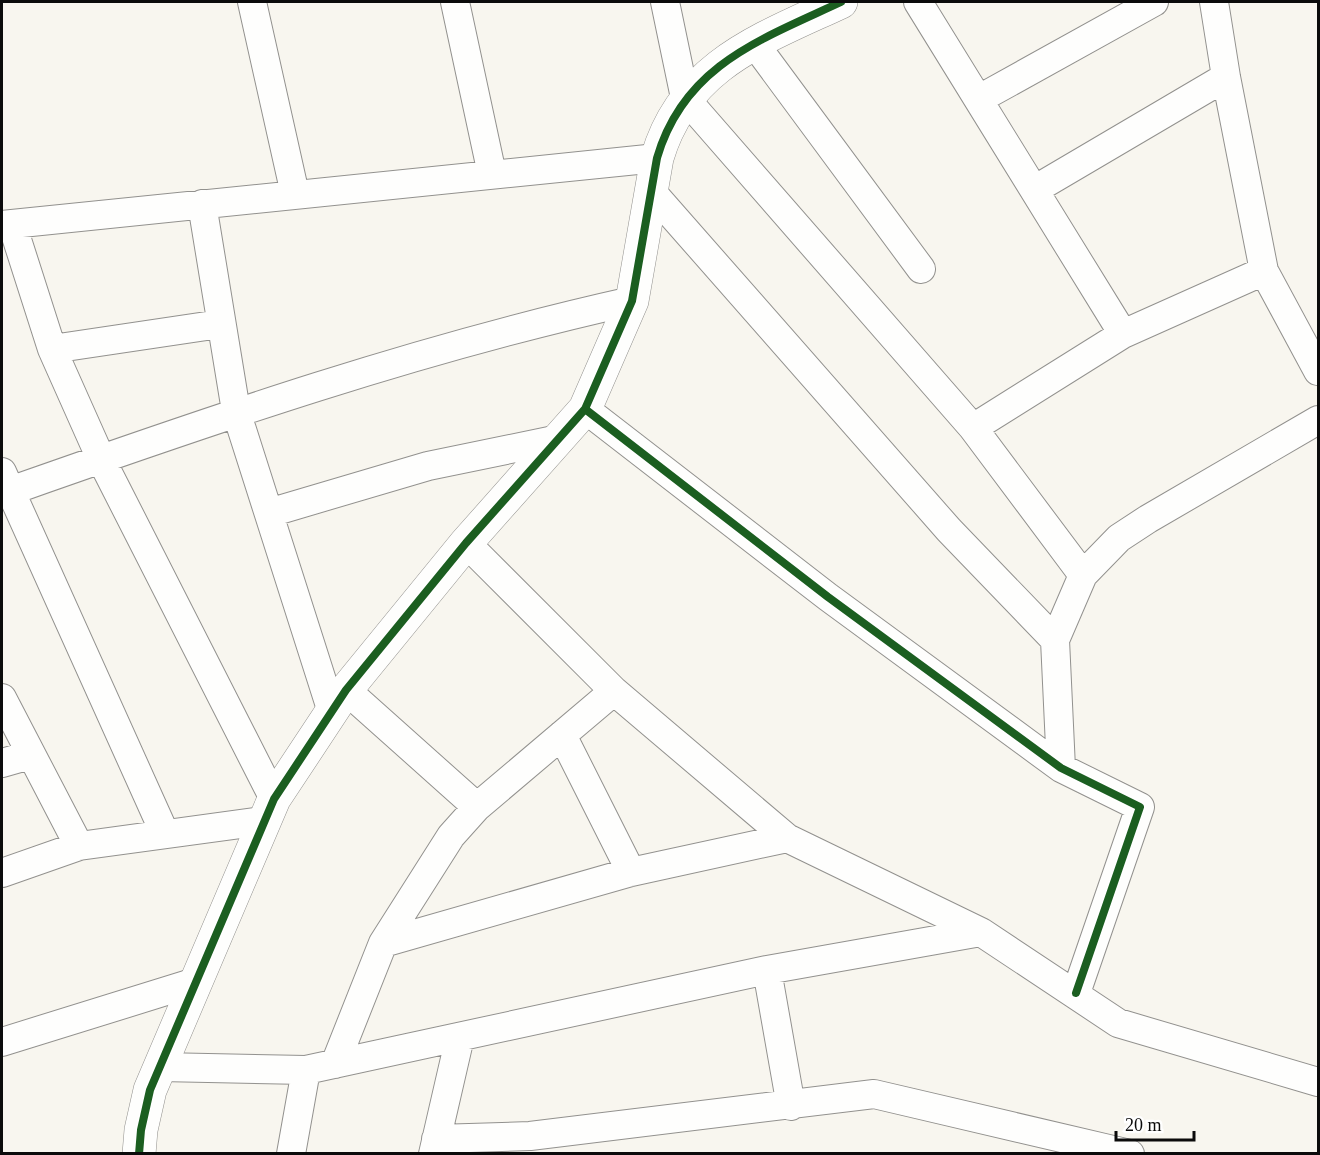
<svg xmlns="http://www.w3.org/2000/svg" width="1320" height="1155" viewBox="0 0 1320 1155" font-family="'Times New Roman',serif">
<rect width="100%" height="100%" fill="#f8f6ef"/>
<g fill="none" stroke-linecap="round" stroke-linejoin="round">
<!-- minor casing -->
<g stroke="#92918e" stroke-width="30">
<path id="minor" d="M252,2L295,194
M455,2L492,174
M665,2L685,98L973,428L1083,575
M918,2L1123,334
M1214,2L1226,77L1264,271L1318,371
M754,43L921,269
M979,99L1154,2
M1034,190L1226,77
M651,191L949,530L1055,640
M202,204L236,411L332,712
M12,224L52,349L101,459L274,799
M2,225L657,158
M52,349L220,324
M585,409L828,597L1061,768L1140,807L1076,993
M973,428L1123,334L1264,271
M2,472L165,834
M10,491C214,419 420,348 632,301
M269,513L428,466L559,439
M346,690L477,807
M614,691L787,838L981,932L1118,1023L1318,1082
M2,698L79,846
M562,735L631,872
M2,763L30,755
M1061,768L1055,640L1083,575L1119,538L1148,519L1318,420
M2,873L79,846L263,821
M383,943L631,872L787,838
M767,970L791,1106
M2,1042L195,982
M335,1064L383,943L451,836L477,807L614,691L466,543
M160,1067L306,1070L767,970L981,932
M436,1139L530,1136L874,1094L1130,1154
M291,1154L306,1070
M433,1154L460,1037"/>
</g>
<!-- tertiary casing -->
<g stroke="#92918e" stroke-width="34">
<path id="tertiary" d="M139,1154L141,1130L150,1090L274,799L346,690L466,543L585,409L632,301L657,158C684,65 762,39 841,2"/>
</g>
<!-- minor -->
<use href="#minor" stroke="#fefefd" stroke-width="28"/>
<!-- tertiary -->
<use href="#tertiary" stroke="#fefefd" stroke-width="33"/>
<!-- cycleway casing -->
<g stroke="#fff" stroke-width="11">
<path id="cycleway" d="M585,409L828,597L1061,768L1140,807L1076,993
M139,1154L141,1130L150,1090L274,799L346,690L466,543L585,409L632,301L657,158C684,65 762,39 841,2"/>
</g>
<!-- cycleway -->
<use href="#cycleway" stroke="#1b5e20" stroke-width="8"/>
</g>
<!-- border -->
<rect width="1320" height="1155" fill="none" stroke="#0b0b0b" stroke-width="6"/>
<!-- scale -->
<path d="M1116 1131v9h78v-9" fill="none" stroke="#0b0b0b" stroke-width="3"/>
<text x="1125" y="1131" font-size="18" fill="#0b0b0b" stroke="#ffffff" stroke-width="4.5" paint-order="stroke">20 m</text>
</svg>
